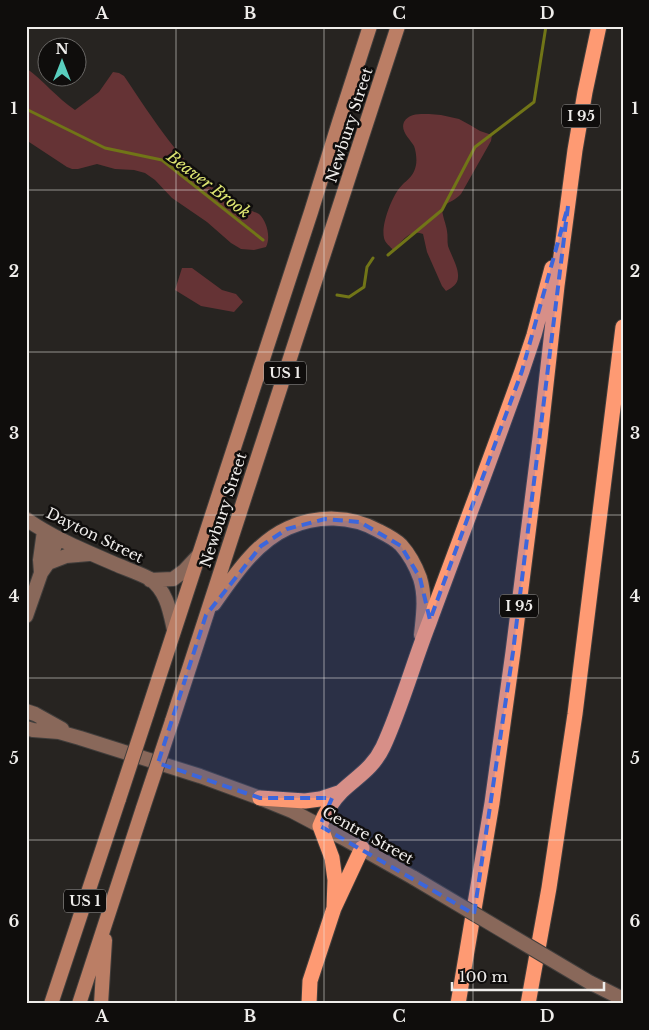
<svg xmlns="http://www.w3.org/2000/svg" width="649" height="1030" viewBox="0 0 649 1030" font-family="'Libre Baskerville',serif">
<rect width="100%" height="100%" fill="#272421"/>
<!-- green -->
<path fill="#653335" d="M26,68C44,81 57,98 75,110L99,92L113,72L119,73L124,76C153,119 182,166 225,197C235,204 248,209 259,214C267,221 271,238 266,247L254,250L241,249L231,243L207,222L172,198L155,180L145,173L134,170L115,169L97,164L78,169H72L67,167L26,140Z
M429,114L441,115L459,119L470,125L480,131L492,135L491,141L461,194C456,200 448,202 442,207C442,216 446,223 447,231C448,236 447,241 448,246C451,255 459,268 458,277C458,284 452,288 446,291L442,286L427,252L423,234C409,229 403,241 393,250C390,246 385,243 384,238C381,225 391,200 398,190C405,180 413,179 416,165C417,160 416,151 414,146C410,139 400,131 404,122C409,113 420,114 429,114Z
M182,268H192L222,290L236,294L243,302L234,312L201,306L175,290Z"/>
<g fill="none" stroke-linecap="round" stroke-linejoin="round">
<!-- stream -->
<path stroke="#717517" stroke-width="3" d="M26,109L105,148L162,160L263,240
M388,255L442,210L475,147L534,102L546,26
M337,295L349,297L364,287L367,267L373,258"/>
<!-- secondary casing -->
<g stroke="#413e3c" stroke-width="16">
<path id="secondary" d="M26,519C53,538 85,551 115,564C124,568 142,574 150,579C167,591 170,612 174,630
M48,563L66,556L89,554
M41,573L40,560L44,531
M150,580L173,579L184,571L198,556
M26,616L41,573L48,563L58,538
M26,711L35,714L62,729
M26,728L33,730L59,732L80,738L200,776L260,798L292,811L343,838L414,878
M589,982L623,999"/>
</g>
<!-- primary casing -->
<g stroke="#413e3c" stroke-width="16">
<path id="primary" d="M214,604C234,576 255,543 288,528C317,515 351,515 379,531C387,535 395,539 401,545C409,554 416,567 420,578C426,597 423,616 421,635
M147,714L311,212L339,122L370,26
M172,721L398,26
M51,1004L119,799
M79,1004L143,808
M101,1004L105,940"/>
</g>
<!-- motorway casing -->
<g stroke="#413e3c" stroke-width="17">
<path id="motorway" d="M260,798L305,801L320,799L341,792
M334,908L335,880L332,858L320,826C325,813 332,801 342,791C358,776 373,768 383,747C401,708 413,664 429,623C460,539 492,455 522,371L534,335L552,268
M309,1004L310,981L334,908L362,848
M458,1004L492,803L513,652L540,438L557,286L575,150L585,92L599,26
M528,1004L549,888L575,714L623,327"/>
</g>
<!-- secondary -->
<use href="#secondary" stroke="#89685a" stroke-width="14"/>
<!-- primary -->
<use href="#primary" stroke="#bb7e65" stroke-width="14"/>
<!-- motorway -->
<use href="#motorway" stroke="#fe9a73" stroke-width="15"/>
<!-- secondary-bridge casing -->
<g stroke="#413e3c" stroke-width="16" stroke-linecap="butt">
<path id="secondary-bridge" d="M414,878L589,982"/>
</g>
<!-- primary-bridge casing -->
<g stroke="#413e3c" stroke-width="16" stroke-linecap="butt">
<path id="primary-bridge" d="M119,799L147,714
M143,808L172,721"/>
</g>
<!-- secondary-bridge -->
<use href="#secondary-bridge" stroke="#89685a" stroke-width="14"/>
<!-- primary-bridge -->
<use href="#primary-bridge" stroke="#bb7e65" stroke-width="14"/>
</g>
<!-- marked area -->
<path fill="#3c66db" fill-opacity="0.2" stroke="#3c66db" stroke-width="4" stroke-dasharray="10 6" stroke-linejoin="round" d="M568,206L513,652L474,914L320,826L332,798H260L158,763L206,615L261,546L287,529L325,519L360,522L401,546L420,578L430,620L522,371Z"/>
<!-- grid -->
<path fill="none" stroke="#efedeb" stroke-width="1" stroke-opacity="0.55" d="M176,26V1004M324,26V1004M473,26V1004M26,190H623M26,352H623M26,515H623M26,678H623M26,840H623"/>
<g text-anchor="middle" dominant-baseline="central" stroke-width="5" stroke-linejoin="round" paint-order="stroke">
<!-- shield labels -->
<g fill="#0f0d0c" stroke="#acaaa8" stroke-width="1">
<rect x="562" y="104.5" width="38" height="23" rx="4"/>
<rect x="264" y="361.5" width="42" height="23" rx="4"/>
<rect x="500" y="594.5" width="38" height="23" rx="4"/>
<rect x="64" y="889.5" width="42" height="23" rx="4"/>
</g>
<g font-size="14" font-weight="bold" fill="#efedeb">
<text x="581" y="116">I 95</text>
<text x="285" y="373">US 1</text>
<text x="519" y="606">I 95</text>
<text x="85" y="901">US 1</text>
</g>
<!-- street labels -->
<g font-size="15" fill="#efedeb" stroke="#0f0d0c">
<text transform="translate(349 125) rotate(-72)">Newbury Street</text>
<text transform="translate(223 510) rotate(-72)">Newbury Street</text>
<text transform="translate(95 535) rotate(26)">Dayton Street</text>
<text transform="translate(368 835) rotate(29)">Centre Street</text>
</g>
<!-- water labels -->
<g font-size="16" font-style="italic" fill="#dfe772" stroke="#0f0d0c">
<text transform="translate(209 184) rotate(37)">Beaver Brook</text>
</g>
</g>
<!-- border -->
<rect width="649" height="1030" fill="none" stroke="#0f0d0c" stroke-width="55"/>
<!-- north arrow -->
<g transform="translate(62 62)"><circle r="24" fill="#0f0d0c" stroke="#696765"/>
<path d="M0-4L9 19L0 12L-9 19Z" fill="#59cebe"/>
<text y="-8" font-size="14" font-weight="bold" text-anchor="middle" fill="#efedeb">N</text>
</g>
<!-- scale -->
<path d="M452 982v8h152v-8" fill="none" stroke="#efedeb" stroke-width="2.5"/>
<text x="459" y="982" font-size="15" fill="#efedeb" stroke="#0f0d0c" stroke-width="4" paint-order="stroke">100 m</text>
<rect x="28" y="28" width="594" height="974" fill="none" stroke="#efedeb" stroke-width="2"/>
<g font-size="16" text-anchor="middle" font-weight="bold" fill="#efedeb">
<text x="102" y="19">A</text>
<text x="250" y="19">B</text>
<text x="399" y="19">C</text>
<text x="547" y="19">D</text>
<text x="14" y="114">1</text>
<text x="635" y="114">1</text>
<text x="14" y="277">2</text>
<text x="635" y="277">2</text>
<text x="14" y="439">3</text>
<text x="635" y="439">3</text>
<text x="14" y="602">4</text>
<text x="635" y="602">4</text>
<text x="14" y="764">5</text>
<text x="635" y="764">5</text>
<text x="14" y="927">6</text>
<text x="635" y="927">6</text>
<text x="102" y="1022">A</text>
<text x="250" y="1022">B</text>
<text x="399" y="1022">C</text>
<text x="547" y="1022">D</text>
</g>
</svg>
